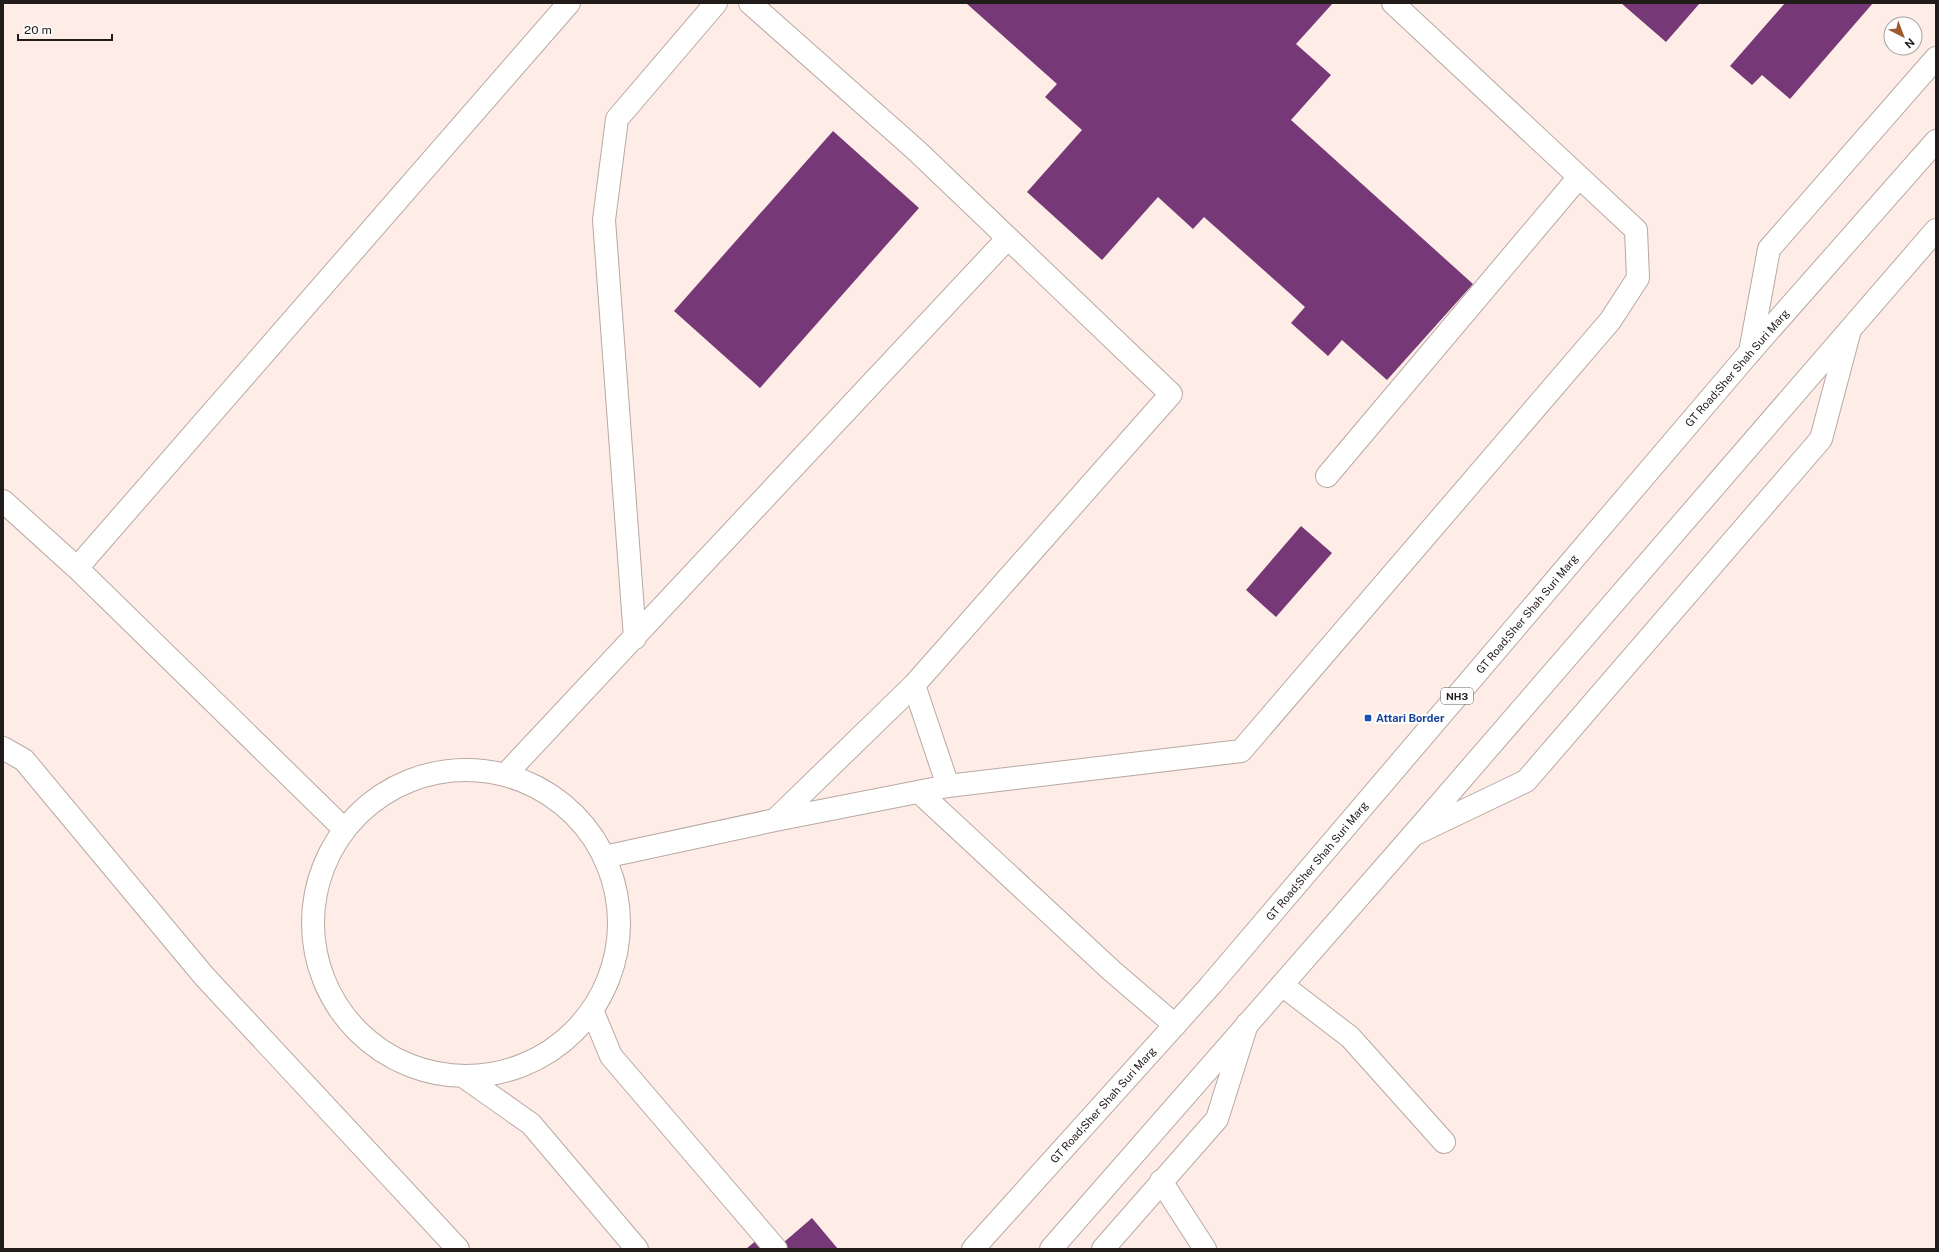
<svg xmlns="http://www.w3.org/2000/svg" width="1939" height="1252" viewBox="0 0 1939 1252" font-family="'Public Sans',sans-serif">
<rect width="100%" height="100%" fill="#fdede6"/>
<!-- building -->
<path fill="#763877" d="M966,3H1333L1296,44L1331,75L1291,120L1473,284L1387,380L1342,340L1328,356L1291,323L1305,307L1204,217L1193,229L1158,197L1102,260L1027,192L1082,130L1045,97L1057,84Z
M1621,3H1700L1666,42Z
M1785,3H1873L1790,99L1762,75L1752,85L1730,66Z
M833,131L919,208L760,388L674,311Z
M1301,526L1332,553L1276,617L1246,590Z
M812,1218L838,1249H776Z
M758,1239L766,1249H746Z"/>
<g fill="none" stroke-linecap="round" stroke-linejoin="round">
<!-- minor casing -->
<g stroke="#b8a9a2" stroke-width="24">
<path id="minor" d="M750,3L917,151L1171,394L914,685L775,820
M1750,352L1769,249L1936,58
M1327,476L1579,177
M3,501L77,568L344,829
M77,568L569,3
M635,638L604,220L617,119L716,3
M914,685L948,786
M3,748L24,760L204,976L458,1249
M313 923a153 153 0 1 1 306 0a153 153 0 1 1-306 0Z
M506,774L1008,238
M919,792L1112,971L1175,1025
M1413,835L1526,781L1821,439L1850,330
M604,857L775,820L948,786L1241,751L1610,321L1638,278L1636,230L1393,3
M1282,985L1350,1037L1444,1142
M592,1010L611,1056L776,1249
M463,1076L531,1124L637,1249
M1161,1181L1205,1249
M1103,1249L1217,1119L1247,1024"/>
</g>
<!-- highway casing -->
<g stroke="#b8a9a2" stroke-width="24">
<path id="highway" d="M973,1249L1210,986L1750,352L1936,141
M1051,1249L1413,835L1936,230"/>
</g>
<!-- minor -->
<use href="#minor" stroke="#fff" stroke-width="22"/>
<!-- highway -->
<use href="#highway" stroke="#fff" stroke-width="22"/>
</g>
<!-- markers -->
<rect fill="#1a4fb4" stroke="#fefefe" stroke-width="1.5" x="1364" y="714" width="8" height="8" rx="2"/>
<g text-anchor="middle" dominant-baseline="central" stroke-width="4" stroke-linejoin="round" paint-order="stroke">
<!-- shield labels -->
<rect fill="#fefefe" stroke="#635f5e" stroke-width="1" x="1441" y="688" width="32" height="16" rx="3"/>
<g font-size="10" font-weight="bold" fill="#211b19">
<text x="1457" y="696">NH3</text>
</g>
<!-- street labels -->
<g font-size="11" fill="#211b19" stroke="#fefefe">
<text transform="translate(1737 368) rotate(-49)">GT Road;Sher Shah Suri Marg</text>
<text transform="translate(1527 614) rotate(-50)">GT Road;Sher Shah Suri Marg</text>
<text transform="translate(1317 861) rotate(-50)">GT Road;Sher Shah Suri Marg</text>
<text transform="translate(1103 1105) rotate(-48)">GT Road;Sher Shah Suri Marg</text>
</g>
<!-- transit labels -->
<g font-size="11" font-weight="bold" fill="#164399" stroke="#fefefe" text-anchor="start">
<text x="1376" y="718">Attari Border</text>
</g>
</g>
<!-- border -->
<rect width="1939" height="1252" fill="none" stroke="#211b19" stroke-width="8"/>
<!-- north arrow -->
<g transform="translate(1903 36) rotate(138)"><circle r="19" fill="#fefefe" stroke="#a6a3a2"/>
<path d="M0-3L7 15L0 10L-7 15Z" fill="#9e592d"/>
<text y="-6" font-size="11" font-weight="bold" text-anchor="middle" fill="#211b19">N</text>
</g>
<!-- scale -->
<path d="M18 34v6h94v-6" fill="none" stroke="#211b19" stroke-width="2"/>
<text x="24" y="34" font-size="12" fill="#211b19" stroke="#fefefe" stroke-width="3" paint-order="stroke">20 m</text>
</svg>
